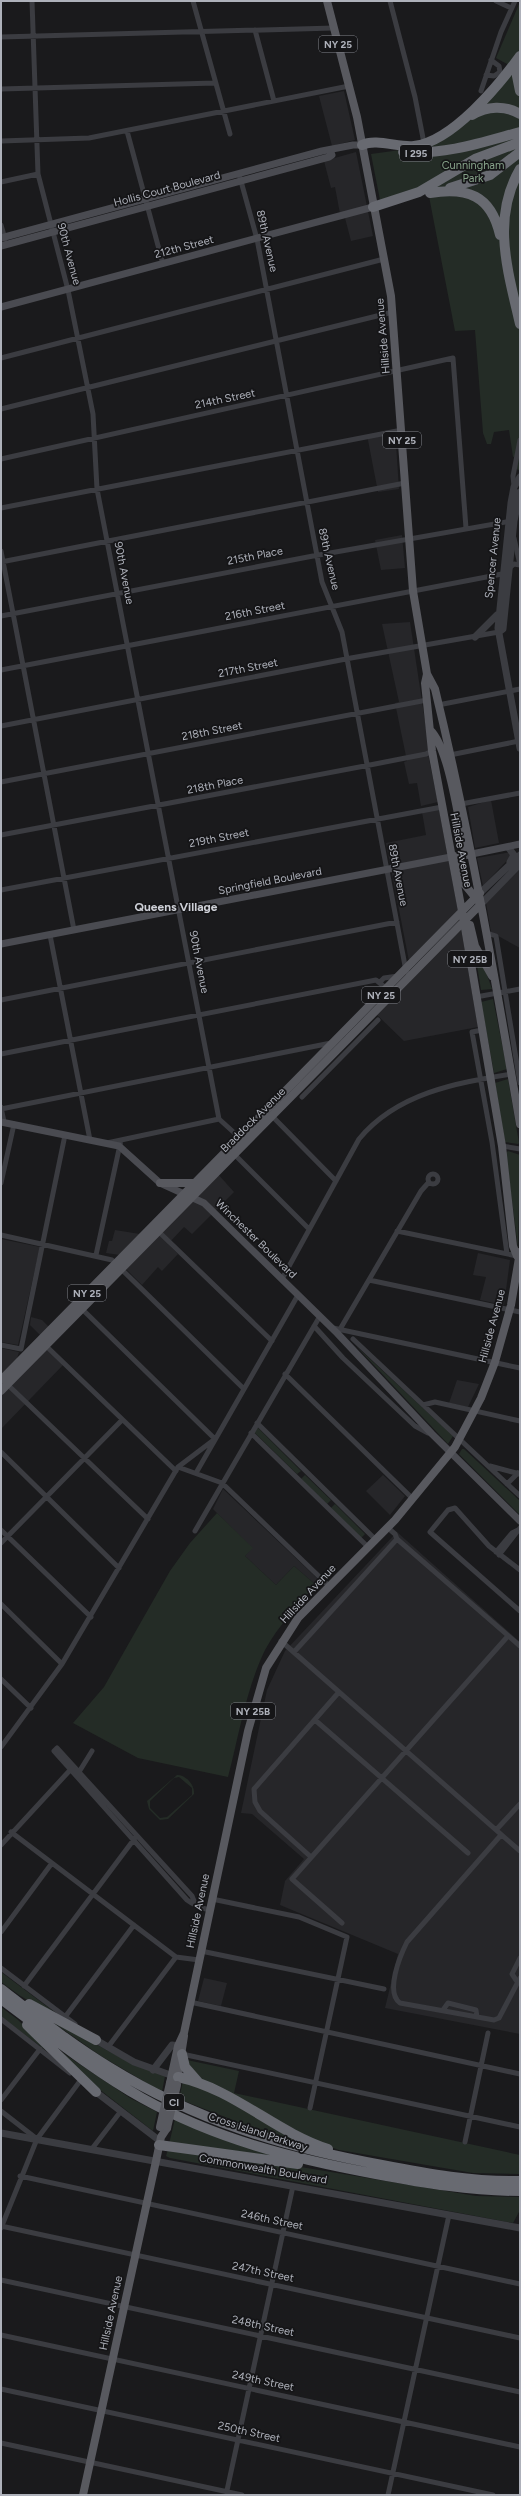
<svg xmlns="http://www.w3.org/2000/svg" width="521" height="2496" viewBox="0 0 521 2496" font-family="Figtree,sans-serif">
<rect width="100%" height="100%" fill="#1a1a1c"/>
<!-- built -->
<path fill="#262629" d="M344,91L355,140L332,146L319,96Z
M356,152L373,236L351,241L345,218L341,219L335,187L331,188L324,161Z
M395,429L399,489L378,492L367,435Z
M402,535L405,568L381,570L375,540Z
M410,622L428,741L429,759L438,802L421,806L417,783L409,784L404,762L407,761L395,703L399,702L382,624Z
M491,800L499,843L475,848L468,807Z
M439,809L458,911L409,961L386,843L426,835L422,812Z
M511,852L512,855L483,886L477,858Z
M520,869V948L491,932L486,903Z
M461,928L478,1027L404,1041L376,1014Z
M217,1173L234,1192L192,1234L184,1227L168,1244L178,1254L162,1271L158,1267L142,1285L125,1268Z
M115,1230L140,1234L120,1255L106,1253L109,1241H112Z
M1,1239L40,1247L18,1345L1,1342Z
M478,1253L510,1260L504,1305L480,1300L486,1277L473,1275Z
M31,1317L42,1320L49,1327L41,1336L30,1325Z
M1,1348L19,1352L16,1362L1,1377Z
M47,1349L64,1364L1,1429V1396Z
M457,1380L479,1384L468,1407L449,1403Z
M383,1475L405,1496L390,1515L366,1491Z
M223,1489L320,1581L316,1585L294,1566L276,1585L245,1556L252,1548L213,1509Z
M397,1532L520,1642V2034L385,2008L398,1954L280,1905L285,1881L304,1859L252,1814L241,1813L267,1690L285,1651Z
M204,1978L227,1983L221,2006L198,2001Z"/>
<!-- green -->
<path fill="#242c26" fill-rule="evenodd" d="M520,2V469L519,470L516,469L518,456L513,457L509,430L494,432L491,444H487L483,433L475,330L455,331L427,186L380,200L371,154L422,147L481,107L509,65L496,58Z
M475,953L487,975L492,989L481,990Z
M493,999L507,1069L494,1073L481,1002Z
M508,1079L519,1143L518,1144L505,1142L495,1083Z
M508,1151L520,1155L518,1248L506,1153Z
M356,1346L453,1436L448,1444Z
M257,1427L301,1471L297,1474L254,1432Z
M462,1449H464L520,1501V1515L459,1454Z
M305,1475L331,1500L327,1504L301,1479Z
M335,1504L365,1534L361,1538L331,1508Z
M217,1513L253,1548L245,1556L276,1585L294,1566L316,1585C298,1605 278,1626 265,1650C246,1689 239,1735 228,1777L138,1758L73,1723L104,1687L170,1571L190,1543Z
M177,1775C186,1775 195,1785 194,1794L168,1819L160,1820L149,1809L147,1801ZM179,1777L192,1788V1795L167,1817L160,1818L150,1808V1801L174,1778Z
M1,1972L65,2020L63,2022L19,1995L1,1982Z
M1,2007L17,2019L59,2060L1,2017Z
M41,2014L132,2064L165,2076L162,2092L101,2056Z
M45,2041L130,2098L157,2112L153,2131L81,2075Z
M187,2060L239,2071L234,2093L520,2155V2174L473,2173L339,2150L300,2136L191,2074Z
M183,2081L217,2094L299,2141L269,2134L179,2099Z
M175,2119L283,2158L169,2144Z
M168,2149L307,2168L476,2196L520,2197V2210L513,2223L170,2158L166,2156Z"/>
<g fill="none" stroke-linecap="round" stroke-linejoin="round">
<!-- minor -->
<path stroke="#3b3c41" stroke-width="5" d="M32,1L38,174L68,290L93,414L97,489L219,1119L240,1138
M193,1L230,134
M390,1L415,97L423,138
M496,1L511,8
M255,30L274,101
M1,37L334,28
M486,75L494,76L500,72L499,66L491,60
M1,89L215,83
M481,91L501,32L515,1
M127,131L163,264
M1,141L89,138L349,86
M239,174L257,239L322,582L342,632L406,971L410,975
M1,182L38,174
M1,225L5,239
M1,358L384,259
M1,409L393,312
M1,459L453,358L466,528
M514,486L513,476L520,440
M1,508L402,430
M514,538L520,565
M1,551L74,930
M1,562L405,483
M1,616L313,556L511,521
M1,670L502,574L514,564L520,565
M438,705L520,689
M1,726L351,658L499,632
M450,755L519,741
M1,782L427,700
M461,804L520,793
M1,835L375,764L426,754L432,751
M1,890L442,807
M487,933L496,936L520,1083
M50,935L90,1140
M380,982L384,978L398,976
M476,997L520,989
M1,1000L397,922
M482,1030L472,1032L492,1142L507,1254
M1,1054L376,980L387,989
M302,1097L378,1020
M1,1107L4,1122
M1,1109L331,1043
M272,1116L336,1181
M107,1143L219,1119
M502,1146L520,1149
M234,1154L309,1229
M428 1179a5 5 0 1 1 10 0a5 5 0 1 1-10 0Z
M1,1183L14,1124
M158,1231L272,1341
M397,1231L517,1256
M1,1235L112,1260L244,1389
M96,1255L121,1140
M282,1279L359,1139C397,1093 456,1083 511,1074
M369,1280L520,1312
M82,1309L215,1439
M314,1326L343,1358L415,1426L428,1433
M333,1328L520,1368
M339,1331L421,1191L429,1182
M353,1339L520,1496
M44,1344L176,1471
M1,1345L21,1349
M21,1349L65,1135
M285,1374L413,1499
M8,1385L148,1519
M423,1405L435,1402L520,1421
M257,1423L375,1539
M251,1433L368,1547
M1,1452L119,1568
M490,1466L520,1474
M178,1467L222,1483L329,1586
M196,1473L298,1295
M507,1484L518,1473
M387,1527L395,1534L397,1539L520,1646
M1,1530L91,1617
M195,1531L320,1316
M1,1543L122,1420
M496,1552L512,1533L518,1530
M499,1555L520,1528
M520,1570L489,1546L455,1508L448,1510L430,1532L520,1611
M1,1604L62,1664
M281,1641L520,1851
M294,1652L397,1539
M1,1679L31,1708
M315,1720L468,1853
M1,1747L62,1664L178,1467L215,1439
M79,1772L92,1751
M496,1830L520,1804
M11,1832L176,1957L199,1960
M501,1835L407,1942C400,1956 385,1992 400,2003L494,2020L499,2018L520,1978
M1,1845L72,1768
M311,1857L260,1811L255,1802L254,1789L339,1692
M212,1899L299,1917L347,1937L310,2108
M196,1906L192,1896L57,1748L54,1751L187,1900C195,1906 201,1908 210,1910
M342,1923L292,1879L508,1636
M1,1932L52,1863
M201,1951L384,1989
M1,1968L75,2024
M518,1983L512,1974L520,1958
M24,1986L135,1838
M190,2002L520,2074
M443,2010L448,2003L476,2010L477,2017
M65,2017L134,1925
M1,2019L70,2073
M108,2047L176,1957
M182,2054L520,2127
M1,2100L40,2049
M1,2111L37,2139
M465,2142L488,2033
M91,2150L121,2111
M20,2176L520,2284
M1,2226L520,2338
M1,2228L37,2139L80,2081
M1,2280L520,2392
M1,2335L520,2447
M1,2389L493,2495
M1,2443L242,2495
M226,2495L293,2186
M388,2495L449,2215"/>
<!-- tertiary -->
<path stroke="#3b3c41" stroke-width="7" d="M520,477L514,487L511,503L498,628L520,748
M499,632L503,629L514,521L520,492
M475,637L497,615
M508,847L514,855L510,862
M480,893L520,855
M481,904L520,864
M96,2040L134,2062L176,2077
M153,2070L172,2045L178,2046
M96,2092L160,2141
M1,2133L520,2228"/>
<!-- secondary -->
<path stroke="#4a4b51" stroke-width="7" d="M1,238L322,151L353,145H362
M1,246L329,157L332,155L330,150
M1,307L373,207
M467,855L520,844
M1,944L456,856
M1,1122L119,1146L160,1183L204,1203L337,1333L432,1434L520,1521"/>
<!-- primary -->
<path stroke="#58595f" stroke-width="8" d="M327,1L357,117L391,296L413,591L427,674L435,689C470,833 495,978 520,1124
M427,674L425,683L432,751L464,922L502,1146L513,1246L517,1256
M430,730C450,749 459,825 466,855
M457,856L465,885L479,902
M470,925L475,946L492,976
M160,1183H195
M1,1380L480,893
M1,1391L481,904
M177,2081L184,2036
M170,2083L178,2046L184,2033L248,1731L266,1668L298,1618L395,1520L455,1447L481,1398L495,1362L511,1305L520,1252
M83,2495L156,2161L161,2137L167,2128"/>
<!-- motorway -->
<path stroke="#686a71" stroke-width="10" d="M520,60L517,76L520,91
M472,115C487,106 505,105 520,114
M362,145C376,138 399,148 414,146C452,142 499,85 520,56
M403,152C445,155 480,143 520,132
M520,169C491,219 508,271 520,324
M450,188L490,175L520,152
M430,193C467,187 491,195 500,235
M373,207L419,192L475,159L520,142
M1,1989C36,2016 71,2044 109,2067C195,2120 283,2147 382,2165C428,2174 473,2182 520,2181
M1,1999C47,2033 92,2070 142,2098C215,2139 294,2159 376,2174C424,2183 471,2191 520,2191
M29,2004L96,2040
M27,2025L96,2092
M182,2054L185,2067L199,2083
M178,2077C234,2089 275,2132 328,2149
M159,2145L298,2164"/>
<!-- primary-bridge -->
<path stroke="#58595f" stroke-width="8" d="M160,2127L170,2083
M167,2128L177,2085"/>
</g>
<g text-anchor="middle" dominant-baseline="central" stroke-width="3.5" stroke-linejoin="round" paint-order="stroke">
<!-- shield labels -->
<g fill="#151517" stroke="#808289" stroke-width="1">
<rect x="319" y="36" width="38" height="16" rx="3"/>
<rect x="400" y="145" width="32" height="16" rx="3"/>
<rect x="383" y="432" width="38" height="16" rx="3"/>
<rect x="448" y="951" width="44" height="16" rx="3"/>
<rect x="362" y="987" width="38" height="16" rx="3"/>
<rect x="68" y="1285" width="38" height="16" rx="3"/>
<rect x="231" y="1703" width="44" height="16" rx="3"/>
<rect x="164" y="2094" width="20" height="16" rx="3"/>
</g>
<g font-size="10" font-weight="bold" fill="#aeb1ba">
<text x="338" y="44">NY 25</text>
<text x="416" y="153">I 295</text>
<text x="402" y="440">NY 25</text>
<text x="470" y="959">NY 25B</text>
<text x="381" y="995">NY 25</text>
<text x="87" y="1293">NY 25</text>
<text x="253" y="1711">NY 25B</text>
<text x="174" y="2102">CI</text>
</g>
<!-- park labels -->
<g font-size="11" fill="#87a38a" stroke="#151517">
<text x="473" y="165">Cunningham<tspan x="473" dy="13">Park</tspan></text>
</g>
<!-- street labels -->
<g font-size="11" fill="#aeb1ba" stroke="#151517">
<text transform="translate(167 189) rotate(-15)">Hollis Court Boulevard</text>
<text transform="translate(267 241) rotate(77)">89th Avenue</text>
<text transform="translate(184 247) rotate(-15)">212th Street</text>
<text transform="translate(69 254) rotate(75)">90th Avenue</text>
<text transform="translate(383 336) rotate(-95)">Hillside Avenue</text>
<text transform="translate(225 399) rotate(-12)">214th Street</text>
<text transform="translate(255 556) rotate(-11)">215th Place</text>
<text transform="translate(493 558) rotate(-84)">Spencer Avenue</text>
<text transform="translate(329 559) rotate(77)">89th Avenue</text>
<text transform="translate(124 573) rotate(79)">90th Avenue</text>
<text transform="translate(255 611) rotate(-11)">216th Street</text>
<text transform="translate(248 668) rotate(-11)">217th Street</text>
<text transform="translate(212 731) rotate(-11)">218th Street</text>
<text transform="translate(215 785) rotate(-11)">218th Place</text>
<text transform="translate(219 838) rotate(-11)">219th Street</text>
<text transform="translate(461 850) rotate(79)">Hillside Avenue</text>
<text transform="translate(398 875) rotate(79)">89th Avenue</text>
<text transform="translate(270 881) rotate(-11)">Springfield Boulevard</text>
<text transform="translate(199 962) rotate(79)">90th Avenue</text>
<text transform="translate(253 1120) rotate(-45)">Braddock Avenue</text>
<text transform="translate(256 1239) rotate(44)">Winchester Boulevard</text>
<text transform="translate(492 1326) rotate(-75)">Hillside Avenue</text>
<text transform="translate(308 1594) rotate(-47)">Hillside Avenue</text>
<text transform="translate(198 1911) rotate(-78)">Hillside Avenue</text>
<text transform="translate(258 2132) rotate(18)">Cross Island Parkway</text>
<text transform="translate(263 2169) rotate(10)">Commonwealth Boulevard</text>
<text transform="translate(272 2220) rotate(12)">246th Street</text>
<text transform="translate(263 2272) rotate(12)">247th Street</text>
<text transform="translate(111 2313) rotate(-78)">Hillside Avenue</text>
<text transform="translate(263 2326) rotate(12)">248th Street</text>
<text transform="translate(263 2381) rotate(12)">249th Street</text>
<text transform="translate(249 2432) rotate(12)">250th Street</text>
</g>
<!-- neighbourhood labels -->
<g font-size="12" font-weight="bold" fill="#ced0d7" stroke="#151517">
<text x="176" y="907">Queens Village</text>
</g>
</g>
<!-- border -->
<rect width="521" height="2496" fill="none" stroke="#aeb1ba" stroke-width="4"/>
</svg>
